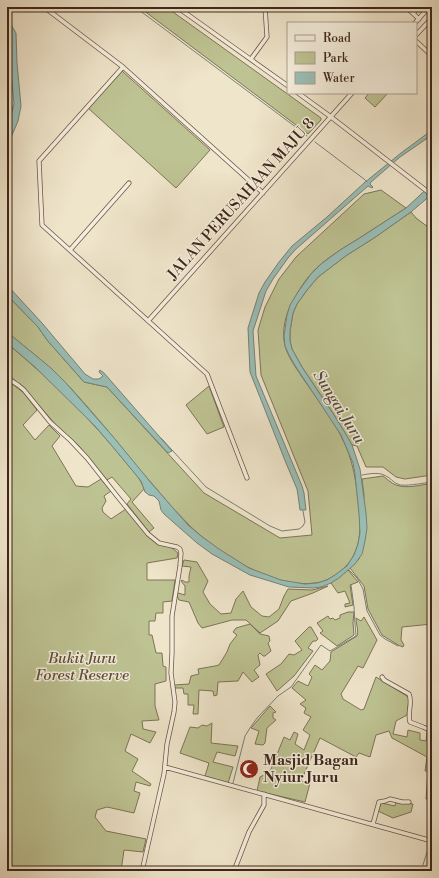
<svg xmlns="http://www.w3.org/2000/svg" width="439" height="878" viewBox="0 0 439 878" font-family="'Libre Bodoni',serif">
<rect width="100%" height="100%" fill="#efe5cb"/>
<filter id="stains"><feTurbulence type="fractalNoise" baseFrequency=".005" numOctaves="4"/><feColorMatrix values="0 0 0 0 .2 0 0 0 0 .09 0 0 0 0 .02 0 0 0 .5 -.17"/></filter>
<radialGradient id="worn" r=".72"><stop offset=".6" stop-color="#630" stop-opacity="0"/><stop offset="1" stop-color="#630" stop-opacity=".3"/></radialGradient>
<!-- green -->
<path fill="#bec393" stroke="#7e7456" d="M139,7H166L321,118V120L308,134Z
M122,71L210,150L176,188L88,108Z
M369,93H388L375,107L365,98Z
M381,190L406,208C390,218 374,229 358,239C345,247 333,254 321,264C310,273 301,286 294,299C286,312 281,331 285,346C288,357 296,368 302,377C315,396 331,416 341,436C354,461 356,482 359,509C361,529 361,551 345,567C337,575 326,582 315,583C273,589 218,553 189,525C183,519 177,512 171,506C160,493 150,481 139,469C116,440 92,411 67,384C49,365 27,349 7,332V295L38,327L47,340L84,382L107,387L204,493L280,538L312,535L308,491L261,375L258,330L265,307L279,279L296,257L364,194Z
M411,212L416,218L432,230V475L405,479L396,477L383,467H366L357,446L352,445L334,415L302,367L292,349L290,341V331L293,313L297,304L307,290L318,277L347,255L374,238Z
M9,345C52,381 92,420 127,464C133,471 141,479 144,489L132,502L154,528L149,532L127,504L131,499L112,477L107,480L79,446L56,425L24,388L11,377L7,375V347Z
M8,381L23,392L37,410L23,425L35,440L49,425L60,436L52,446L76,486L88,487L101,479L111,491L104,496L106,501L102,508L103,512L111,519L126,509L147,535L172,548L178,553L177,558L147,563V580H175L172,601L163,602V613H156L155,621H149V635H152L156,653H162L163,666L166,667V681L155,684V706L159,720L142,721L143,729L156,732L150,743L131,734L125,751L138,759L132,771L151,784L150,786L136,782L134,791L140,793L134,813L107,807L97,810L95,817L106,831L146,839L143,852L124,850L121,871H7V382Z
M209,386L224,427L207,434L186,405Z
M383,476C387,479 391,483 396,485C407,489 421,485 432,483V624L402,627L401,640L404,645L403,647L398,645L382,635L368,609L364,586L350,568L359,559L364,495L362,479Z
M184,560L197,562L208,581L203,592L210,604L221,614L231,613L236,599L243,591L251,607L262,616L269,617L279,609L284,596L288,589L312,590L328,586L313,593L291,601L278,621L260,633L246,620H232L202,628L198,623L189,602L179,600L177,596L178,593L185,595V586L181,581L182,580L185,582H189V576L191,567L182,566Z
M348,570L358,582L350,585L353,605L345,607V604L350,603L345,591L338,593L331,583Z
M348,612H354L353,623L354,635L337,646L320,633L323,631L317,623L328,616L330,619L333,618L335,620L340,618V615Z
M364,617L377,640L363,668L358,666L341,694L343,699L361,710L364,709L376,677L407,696L409,699L407,715L396,721L393,734L407,737L408,730L420,733V740L426,741L427,731L432,733V800L426,799L428,771H425L427,757L392,738L389,731L376,735L370,757L359,753L356,757L320,738L301,781L310,783L305,802L257,791L260,777L266,774L271,769L284,737L290,740L294,732L298,734L295,744L304,750L310,735L303,730L311,717L304,713L306,708L300,704L306,700L292,688L298,681L308,686L312,677L309,674L315,665L322,670L330,661L331,652L357,636C359,632 356,624 356,618L361,621Z
M250,624L260,634L269,636L270,641L268,643L271,651L265,656H263L260,653L258,655L260,665L254,670L259,677L252,682L243,672L238,681L218,682L217,695L214,696L213,691L199,690L198,714H193L194,705H188V694H184L183,688H175L174,685L189,684L191,676L199,674L198,669L215,666L219,665L227,652L230,644L237,635L233,632L236,628Z
M309,627H311L318,639L316,641H313L308,648L313,651L294,676L277,691L266,674L281,664L289,654L294,655L302,650L295,641Z
M270,706L276,712L273,713V718L276,720L267,728L265,743L263,745L255,744L259,731L251,728Z
M212,723L211,743L238,746L235,756L217,752L213,762L233,767L228,783L205,776L209,763L180,753L190,727L198,728L202,725L207,726Z
M396,802L413,804L411,812L393,818L378,811L381,803L395,806Z"/>
<!-- water -->
<path fill="#9abfb7" stroke="#758278" d="M7,18L16,33L17,63L21,106L18,121L7,147V124L11,116L14,104L7,32Z
M432,130V135L400,157L371,182L370,184L373,187L372,188L368,186L295,250L288,258L273,279L266,291L253,331L256,376L302,486L304,493L306,510H300L298,495L297,489L286,463L250,372L248,328L259,293L265,282L279,262L292,246L327,217L364,183L401,153Z
M432,184V194L411,212L374,238L347,255L318,277L307,290L297,304L293,313L290,331V341L292,349L302,367L334,415L347,436L352,445L360,469L366,513L367,528L365,541L363,550L362,554L355,564L348,570L339,578L331,583L321,587L313,588L289,587L250,575L212,554L197,543L164,514L161,510L159,501L154,496L149,495L145,492L141,481L118,453L95,426L35,367L7,343V332L51,368L66,383L115,439L152,484L188,525L201,536L219,549L249,568L281,580L305,584L317,583L327,580L335,575L347,566L354,555L358,544L360,533L359,514L355,474L353,463L341,435L296,367L289,355L285,346L284,336L287,315L290,305L298,292L311,274L321,264L340,250L358,239L406,208Z
M7,285L42,323L85,374L93,379H99L103,376L99,372L100,370L104,373L172,451L168,453L107,387L84,382L47,340L38,327L7,295Z"/>
<g fill="none" stroke-linecap="round" stroke-linejoin="round">
<!-- stream -->
<path stroke="#758278" stroke-width="1" d="M135,7L301,131L307,136
M315,142L364,179L367,182
M161,438L206,487L270,526L282,531L299,529L303,526L305,522L303,511
M362,475C368,474 378,472 384,475C390,477 393,483 400,485C411,486 422,483 432,482
M349,570L357,578L363,589L367,611L380,635L385,639L398,646
M233,783L245,736L250,728L257,718L278,696L291,687L321,645L330,651L356,636V635L355,624L354,607L351,585
M423,865L428,849L432,846V845"/>
<!-- minor casing -->
<g stroke="#6a5646" stroke-width="5">
<path id="minor" d="M44,7L123,67L263,193
M177,7L288,86
M406,7L419,19
M413,13L419,7
M415,23L429,7
M416,35L432,18
M416,41L432,56
M251,59L267,37L265,7
M7,66L10,109L7,111
M123,67L39,161L42,225L207,374L247,478
M298,93L331,117L432,195
M70,250L129,183
M148,321L352,93
M7,378L18,385L24,390L50,422L71,441L87,458L117,496L148,534L159,543L177,547L180,549L181,553L180,566L172,616V653L171,673L175,702L174,712L167,744L164,774L142,871
M382,677L384,680L409,694C413,703 407,713 410,722L423,727L432,731
M165,767L432,841
M373,824L379,802L385,801L390,799L402,802H409
M234,871L249,832L264,805V794"/>
</g>
<!-- minor -->
<use href="#minor" stroke="#f5eedd" stroke-width="3.5"/>
</g>
<!-- icons -->
<defs>
<g id="mosque-disc" transform="scale(1)"><circle r="9.5" fill="#8f2418" stroke="#f5eedd"/><path d="M3.5-4.9A6 6 0 1 0 3.5 4.9A5 5 0 1 1 3.5-4.9Z" fill="#fff"/></g>
</defs>
<g fill-rule="evenodd">
<use href="#mosque-disc" x="249" y="769"/>
</g>
<g text-anchor="middle" dominant-baseline="central" stroke-width="3" stroke-linejoin="round" paint-order="stroke">
<!-- street labels -->
<g font-size="15" fill="#3e261a" stroke="#f5eedd">
<text transform="translate(241 199) rotate(-48)">JALAN PERUSAHAAN MAJU 8</text>
</g>
<!-- park labels -->
<g font-size="15" font-style="italic" fill="#5e4d38" stroke="#f5eedd">
<text x="82" y="658">Bukit Juru<tspan x="82" dy="17">Forest Reserve</tspan></text>
</g>
<!-- poi labels -->
<g font-size="15" font-weight="bold" fill="#3e261a" stroke="#f5eedd" text-anchor="start">
<text x="263" y="760">Masjid Bagan<tspan x="263" dy="17">Nyiur Juru</tspan></text>
</g>
<!-- water labels -->
<g font-size="16" font-style="italic" fill="#554c41" stroke="#f5eedd">
<text transform="translate(339 407) rotate(58)">Sungai Juru</text>
</g>
</g>
<!-- margin -->
<rect width="439" height="878" fill="none" stroke="#efe5cb" stroke-width="24"/>
<rect x="8" y="8" width="423" height="862" fill="none" stroke="#3e261a" stroke-width="2"/>
<rect x="12" y="12" width="415" height="854" fill="none" stroke="#3e261a"/>
<!-- legend -->
<rect x="287" y="22" width="130" height="72" fill="#f5eedd" stroke="#ac9e8f"/>
<rect x="295" y="35" width="20" height="6" fill="#f5eedd" stroke="#ac9e8f"/>
<text x="323" y="42" font-size="12" fill="#3e261a">Road</text>
<rect x="295" y="52" width="20" height="12" fill="#bec393" stroke="#ac9e8f"/>
<text x="323" y="62" font-size="12" fill="#3e261a">Park</text>
<rect x="295" y="72" width="20" height="12" fill="#9abfb7" stroke="#ac9e8f"/>
<text x="323" y="82" font-size="12" fill="#3e261a">Water</text>
<rect width="100%" height="100%" filter="url(#stains)"/>
<rect width="100%" height="100%" fill="url(#worn)"/>
</svg>
